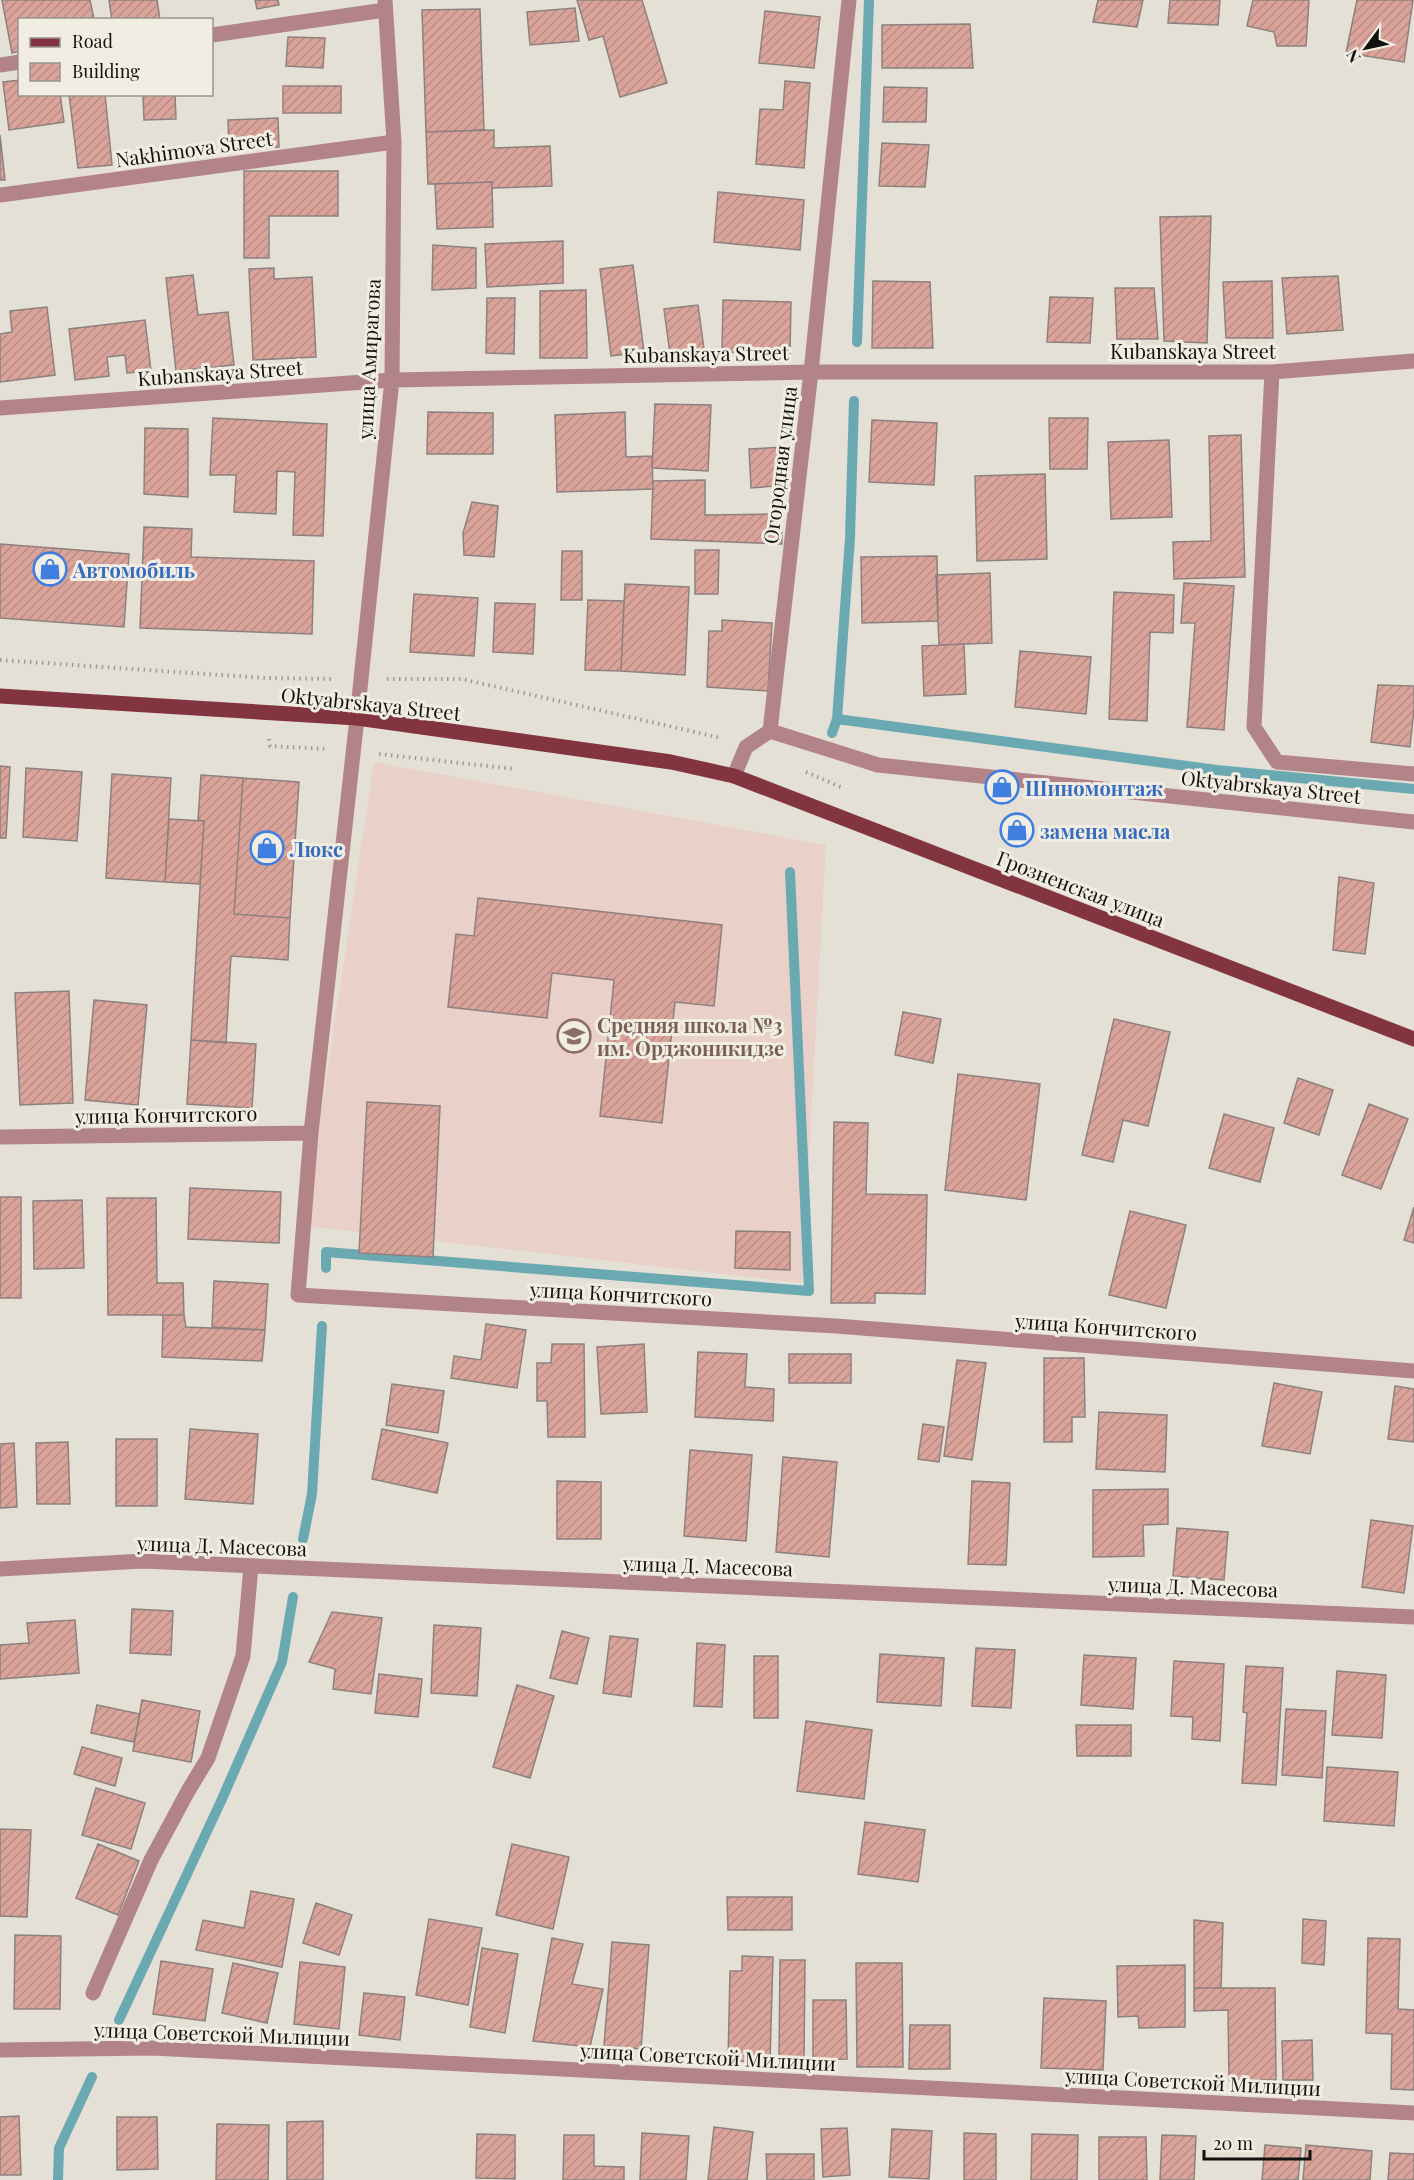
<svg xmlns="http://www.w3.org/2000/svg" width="1414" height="2180" viewBox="0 0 1414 2180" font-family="'Playfair Display',serif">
<defs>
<pattern id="building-hatch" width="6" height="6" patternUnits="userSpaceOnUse" patternTransform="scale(1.5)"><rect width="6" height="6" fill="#daa49b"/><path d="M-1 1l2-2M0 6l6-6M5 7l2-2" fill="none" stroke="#ba8c84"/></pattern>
</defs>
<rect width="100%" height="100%" fill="#e4e0d5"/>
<!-- education -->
<path fill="#e9d0c8" d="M374,762L826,845L802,1283L304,1226Z"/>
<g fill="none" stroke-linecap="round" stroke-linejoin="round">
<!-- stream -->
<path stroke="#6aa9b2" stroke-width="10" d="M857,342L869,0
M837,719L1217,770L1414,789
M832,733L837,719L850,538L854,401
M326,1268V1252L809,1291L790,872
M303,1539L312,1494L322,1326
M119,2020L222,1799L282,1662L293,1597
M58,2180L59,2148L92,2077"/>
</g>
<!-- building -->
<path fill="url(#building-hatch)" stroke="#8d817f" stroke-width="1.5" d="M2,0H90L94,19L20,20V51L12,53Z
M109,0H157L160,20H112Z
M255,0H278L279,5L257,9Z
M577,0H642L667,83L620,97L603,36L589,40Z
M1098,0H1143L1137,27L1093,22Z
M1170,0H1220L1218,25L1168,23Z
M1253,0H1309L1306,46H1277L1274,32L1247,26Z
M1357,0H1413L1404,62L1346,53Z
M575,8L579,41L530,45L527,12Z
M480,9L484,130L426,132L422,10Z
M765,11L820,17L814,68L759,63Z
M970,24L973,68H882V25Z
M288,37L325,38L323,68L286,66Z
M20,80V94H60L64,122L9,130L3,82Z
M785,81L810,83L804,168L756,164L760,109L783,110Z
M283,86H341V113H283Z
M884,87L927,88L926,122H883Z
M69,94H105L112,165L78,168Z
M143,94H175L176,119L144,120Z
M278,118L279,147L229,149L228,120Z
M494,130V148L550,146L552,186L492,188V182L428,184L426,132Z
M0,135L5,180H0Z
M882,143L929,145L925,187L879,186Z
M244,171H338V216H269V258H244Z
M492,182L493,227L437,229L435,184Z
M718,192L804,200L800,250L714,242Z
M1211,216L1207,343L1164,341L1160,217Z
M563,241V283L487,287L485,244Z
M433,245L476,248V288L432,290Z
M633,265L644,352L611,356L600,269Z
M274,268V279L312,277L316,357L253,360L249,269Z
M193,275L198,315L228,312L234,365L176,371L166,278Z
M1338,276L1343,330L1287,334L1282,278Z
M873,281L930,282L933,348H872Z
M1272,281L1273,338H1226L1223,282Z
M1115,288H1154L1158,339H1117Z
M586,290L587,358H540V291Z
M1050,297L1093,298L1090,343L1047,342Z
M487,298H515L514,354L486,353Z
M723,300L791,302L790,353L722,352Z
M698,305L704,349L670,354L664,309Z
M47,307L55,375L0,382V334L12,332L10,311Z
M145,320L151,371L127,373L125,355L107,357L109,376L75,380L69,329Z
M655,404L711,405L708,471L652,468Z
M428,412L493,413V454H427Z
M625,412L626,457L652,456L653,489L557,492L555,415Z
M213,418L327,424L323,536L293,535L295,472L277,471L276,514L234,512L236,475H210Z
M1049,418H1088L1087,469H1050Z
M872,420L937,423L934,485L869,482Z
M145,428L188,429V497L144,494Z
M1241,435L1245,577L1174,579L1173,542L1211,541L1209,436Z
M1169,440L1172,517L1111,519L1108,442Z
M785,447L787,485L751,488L749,449Z
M1045,474L1047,559L977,561L975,476Z
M705,480V515L781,514L782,544L651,539L653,481Z
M472,502L498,506L494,557L464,555L463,533Z
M144,527L192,529L191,557L314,561L312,634L140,628Z
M0,544L129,554L124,627L0,618Z
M695,550H719L718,594H695Z
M562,551H582V600H561Z
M937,556L938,621L862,623L861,557Z
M990,573L992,643L939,645L936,575Z
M1184,583L1234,586L1224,730L1187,727L1195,623H1181Z
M625,584L689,587L685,675L621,671Z
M1114,592L1174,595L1173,633L1150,632L1147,721L1109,719Z
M414,594L478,598L474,656L410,652Z
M588,600L624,601L621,671L585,670Z
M495,603L535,604L533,654L493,652Z
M722,620L772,623L768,691L707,687L709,631H722Z
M964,644L966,694L924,696L922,646Z
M1020,651L1091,657L1086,714L1015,707Z
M1378,685L1414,686V709L1410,747L1371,742Z
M0,766L10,767L6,838H0Z
M26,768L82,772L77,841L23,837Z
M112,774L171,778L165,882L106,878Z
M201,775L243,778L234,914L290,918L288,960L231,956L226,1043L191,1040L204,821L198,820Z
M243,778L299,782L290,918L234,914Z
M169,819L204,821L200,884L165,882Z
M1339,877L1374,883L1365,954L1333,950Z
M478,898L722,925L714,1006L675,1002L662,1123L600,1116L614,980L552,973L547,1018L448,1007L456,934L474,936Z
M69,991L73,1103L20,1105L15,993Z
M94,1000L147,1005L138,1105L85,1100Z
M903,1012L941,1019L933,1063L895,1055Z
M1114,1019L1170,1032L1148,1126L1123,1120L1113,1162L1082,1155Z
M191,1040L256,1044L252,1108L187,1104Z
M958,1074L1040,1084L1026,1200L945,1190Z
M1298,1078L1333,1090L1319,1135L1284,1123Z
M367,1102L440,1106L433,1257L359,1253Z
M1369,1104L1408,1119L1381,1189L1342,1175Z
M1224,1114L1274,1128L1260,1182L1209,1168Z
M834,1122L868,1123L866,1194L927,1195L925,1294L875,1293V1303H831Z
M190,1188L281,1192L279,1243L188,1239Z
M0,1197H21V1298H0Z
M107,1198H156L157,1283H183L184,1315H108Z
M82,1200L84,1268L34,1269L33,1201Z
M1414,1207V1243L1404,1240Z
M1130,1211L1186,1225L1166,1308L1109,1295Z
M736,1231L790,1232V1270L735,1268Z
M214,1281L268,1284L265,1330L212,1327Z
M163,1315H184L186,1327L265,1330L262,1361L162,1357Z
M486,1324L526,1330L517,1388L451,1378L454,1356L481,1360Z
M552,1344H584L585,1437H548L547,1401H537V1363H551Z
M644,1344L647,1412L601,1414L597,1347Z
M698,1352L747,1354L745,1387L774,1389L773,1421L695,1417Z
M789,1354H851V1383H789Z
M1044,1358H1084L1085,1417H1072V1442H1044Z
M957,1360L986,1363L972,1460L944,1456Z
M1274,1383L1322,1392L1310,1454L1262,1446Z
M392,1384L444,1391L438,1433L386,1425Z
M1395,1386L1414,1389V1442L1388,1439Z
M1099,1412L1167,1415L1165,1472L1096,1469Z
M923,1424L944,1427L939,1462L918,1459Z
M190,1429L258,1434L253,1504L185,1499Z
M382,1429L448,1443L437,1493L372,1479Z
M116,1439H157V1506H116Z
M68,1442L70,1504H37L36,1443Z
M14,1443L17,1507L0,1508V1444Z
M690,1450L752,1455L746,1541L684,1536Z
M783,1457L837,1462L829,1557L776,1552Z
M557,1481L601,1482V1539H557Z
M972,1481L1010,1483L1006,1565L968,1564Z
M1168,1489V1524L1143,1525L1144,1556L1093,1557V1490Z
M1371,1520L1413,1526L1404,1593L1362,1587Z
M1177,1528L1228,1532L1224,1580L1173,1576Z
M132,1609L173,1611L171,1655L130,1653Z
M332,1612L382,1618L371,1694L333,1689L335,1669L309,1662Z
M75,1620L79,1673L0,1679V1645L29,1643L27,1623Z
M434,1625L481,1628L477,1696L431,1693Z
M562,1631L589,1638L577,1684L550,1678Z
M610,1636L638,1639L631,1697L603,1693Z
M697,1643L725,1645L722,1707L694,1706Z
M976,1648L1015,1650L1011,1708L972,1706Z
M880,1654L944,1658L941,1706L877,1702Z
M1084,1655L1136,1658L1133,1709L1081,1705Z
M754,1656H778V1718H754Z
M1174,1661L1224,1664L1220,1741L1192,1739L1193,1717L1171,1716Z
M1246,1666L1283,1668L1276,1785L1242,1783L1247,1713L1243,1712Z
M1337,1671L1386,1675L1382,1738L1332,1735Z
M379,1674L422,1679L418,1717L375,1713Z
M517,1685L554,1696L530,1778L493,1767Z
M142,1700L200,1711L191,1762L133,1751Z
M97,1705L140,1714L134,1742L91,1733Z
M1286,1709L1326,1711L1322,1778L1282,1775Z
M806,1721L872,1730L864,1799L797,1791Z
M1076,1725H1131V1756H1077Z
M82,1747L122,1758L115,1786L74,1774Z
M1327,1767L1398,1772L1394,1826L1324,1821Z
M96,1788L145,1803L131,1849L82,1835Z
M865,1822L925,1830L918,1882L858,1874Z
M0,1829L31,1830L27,1917L0,1916Z
M98,1844L139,1861L118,1915L76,1898Z
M512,1844L569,1857L553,1929L496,1915Z
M251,1891L294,1899L282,1967L196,1950L203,1920L244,1928Z
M727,1897H792V1930H728Z
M316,1903L352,1915L339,1955L303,1943Z
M429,1919L482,1928L468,2005L416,1995Z
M1303,1919L1326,1921L1324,1965L1302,1963Z
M1194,1920L1223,1923L1221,1988H1194Z
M15,1935L61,1936L60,2009H14Z
M552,1938L583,1944L572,1984L603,1989L590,2047L533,2041Z
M1368,1938L1400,1939L1398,2009L1414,2010V2090L1391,2089L1392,2034L1366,2033Z
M612,1942L649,1945L641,2049L604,2046Z
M482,1948L518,1954L505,2033L470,2027Z
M742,1956L773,1957L770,2062L728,2061L730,1971H742Z
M780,1960H805L804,2061H779Z
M161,1961L213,1969L205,2021L153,2014Z
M300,1962L345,1967L339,2029L294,2024Z
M233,1963L278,1973L267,2023L222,2013Z
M856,1963H902L903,2067H857Z
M1185,1965V2027L1139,2028L1138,2016L1118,2017L1117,1966Z
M1194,1988H1275L1276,2080H1229L1228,2010L1194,2011Z
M364,1993L405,1997L400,2040L359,2035Z
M1044,1998L1106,2001L1103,2070L1041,2068Z
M813,2000H846L847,2059L813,2060Z
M910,2025H950V2069H909Z
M1312,2040L1313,2080H1283L1282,2041Z
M19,2116L21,2175H0V2117Z
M117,2117H157L158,2169L117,2170Z
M323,2121V2180H287V2122Z
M217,2124L269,2125L268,2180H216Z
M714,2127L753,2132L747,2180H708Z
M847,2128L850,2175L823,2177L821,2129Z
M892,2129L932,2131L929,2179L889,2177Z
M642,2133L689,2136L686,2180H640Z
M964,2133L996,2134V2180H964Z
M477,2134L515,2135V2179L476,2178Z
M1032,2134L1078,2135L1077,2180H1031Z
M564,2135H594V2166L624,2167V2180H563Z
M1162,2135L1196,2136L1194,2180H1160Z
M1099,2137H1146L1147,2180H1099Z
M1265,2145L1301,2148L1298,2180H1262Z
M1306,2145L1372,2151L1370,2180H1303Z
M1390,2153L1414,2154V2180H1388Z
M766,2154H814V2180H767Z"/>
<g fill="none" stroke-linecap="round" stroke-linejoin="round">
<!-- path -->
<path stroke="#9d9b92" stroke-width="4" stroke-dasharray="1.5 4.5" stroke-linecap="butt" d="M0,660L265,678L335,679
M387,679H462L721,738
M269,739L270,746L327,749
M379,754L515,769
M806,772L843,788"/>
<!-- minor -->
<path stroke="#b28488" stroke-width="15" d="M212,35L385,10
M0,65L20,62
M0,195L394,142
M1272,372L1254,727L1277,762L1414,774
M0,408L392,380L811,372H1272L1414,361
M770,731L878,765L1414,822
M734,776L746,747L770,731L811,372L849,0
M311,1133L357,718L392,380L394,142L385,0
M0,1137L311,1133L298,1295L836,1326L1414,1371
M0,1569L143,1561L1414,1617
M93,1993L151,1860L188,1791L208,1758L243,1656L251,1566
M0,2050L153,2048L1414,2113"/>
<!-- major -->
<path stroke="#823541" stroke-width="15" d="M0,696L357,718L671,762L734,776L1414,1039"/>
</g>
<!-- icons -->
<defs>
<g id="shop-ring" transform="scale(1.725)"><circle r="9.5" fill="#f1ede2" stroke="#3f7fe0" stroke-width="1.5"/><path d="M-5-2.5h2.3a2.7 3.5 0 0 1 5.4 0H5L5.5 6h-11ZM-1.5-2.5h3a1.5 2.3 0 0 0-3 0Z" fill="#3f7fe0"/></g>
<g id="school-ring" transform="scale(1.725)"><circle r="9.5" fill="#f1ede2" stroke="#8d6e63" stroke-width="1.5"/><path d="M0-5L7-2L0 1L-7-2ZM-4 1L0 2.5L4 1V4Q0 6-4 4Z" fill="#8d6e63"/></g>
</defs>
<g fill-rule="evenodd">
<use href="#shop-ring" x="50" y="569"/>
<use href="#shop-ring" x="1002" y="787"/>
<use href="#shop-ring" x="1017" y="830"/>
<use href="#shop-ring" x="267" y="848"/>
<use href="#school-ring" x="574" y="1036"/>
</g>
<g text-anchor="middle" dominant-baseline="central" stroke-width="6" stroke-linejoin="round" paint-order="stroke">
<!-- street labels -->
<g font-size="20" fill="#13120e" stroke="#f1ede2">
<text transform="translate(194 148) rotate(-8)">Nakhimova Street</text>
<text x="1193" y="350">Kubanskaya Street</text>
<text transform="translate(706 353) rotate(-1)">Kubanskaya Street</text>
<text transform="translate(368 359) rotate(-87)">улица Амирагова</text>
<text transform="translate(220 372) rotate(-4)">Kubanskaya Street</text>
<text transform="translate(779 465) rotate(-83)">Огородная улица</text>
<text transform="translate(371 703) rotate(6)">Oktyabrskaya Street</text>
<text transform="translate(1271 786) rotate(6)">Oktyabrskaya Street</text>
<text transform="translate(1081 888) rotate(21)">Грозненская улица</text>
<text transform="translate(166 1114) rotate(-1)">улица Кончитского</text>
<text transform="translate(621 1293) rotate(3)">улица Кончитского</text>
<text transform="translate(1106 1326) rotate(4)">улица Кончитского</text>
<text transform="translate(222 1545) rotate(2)">улица Д. Масесова</text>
<text transform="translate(708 1565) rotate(2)">улица Д. Масесова</text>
<text transform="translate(1193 1586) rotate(2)">улица Д. Масесова</text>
<text transform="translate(222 2033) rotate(2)">улица Советской Милиции</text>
<text transform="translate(708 2056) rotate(3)">улица Советской Милиции</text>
<text transform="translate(1193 2081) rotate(3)">улица Советской Милиции</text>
</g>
<!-- shop labels -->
<g font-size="20" font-weight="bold" fill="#366cbe" stroke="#f1ede2" text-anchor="start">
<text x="73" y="569">Автомобиль</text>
<text x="1025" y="787">Шиномонтаж</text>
<text x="1040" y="830">замена масла</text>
<text x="290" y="848">Люкс</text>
</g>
<!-- education labels -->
<g font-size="20" font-weight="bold" fill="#785e54" stroke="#f1ede2" text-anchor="start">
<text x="597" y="1024">Средняя школа №3<tspan x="597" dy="23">им. Орджоникидзе</tspan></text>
</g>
</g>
<!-- legend -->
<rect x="18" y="18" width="195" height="78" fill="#f1ede2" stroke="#98958d" stroke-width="1.5"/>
<rect x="30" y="38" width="30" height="9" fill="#823541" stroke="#98958d" stroke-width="1.5"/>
<text x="72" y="48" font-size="18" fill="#13120e">Road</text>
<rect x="30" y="63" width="30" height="18" fill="url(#building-hatch)" stroke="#98958d" stroke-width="1.5"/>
<text x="72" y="78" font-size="18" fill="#13120e">Building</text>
<!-- north arrow -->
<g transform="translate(1366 48) rotate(237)" stroke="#f1ede2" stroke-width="4.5" paint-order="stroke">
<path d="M0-4.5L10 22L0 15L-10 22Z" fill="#13120e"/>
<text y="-9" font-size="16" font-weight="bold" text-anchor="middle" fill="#13120e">N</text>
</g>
<!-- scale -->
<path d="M1204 2150v9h106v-9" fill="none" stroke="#13120e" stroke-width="3"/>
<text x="1213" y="2150" font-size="18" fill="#13120e" stroke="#f1ede2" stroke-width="4.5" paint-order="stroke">20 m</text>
</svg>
